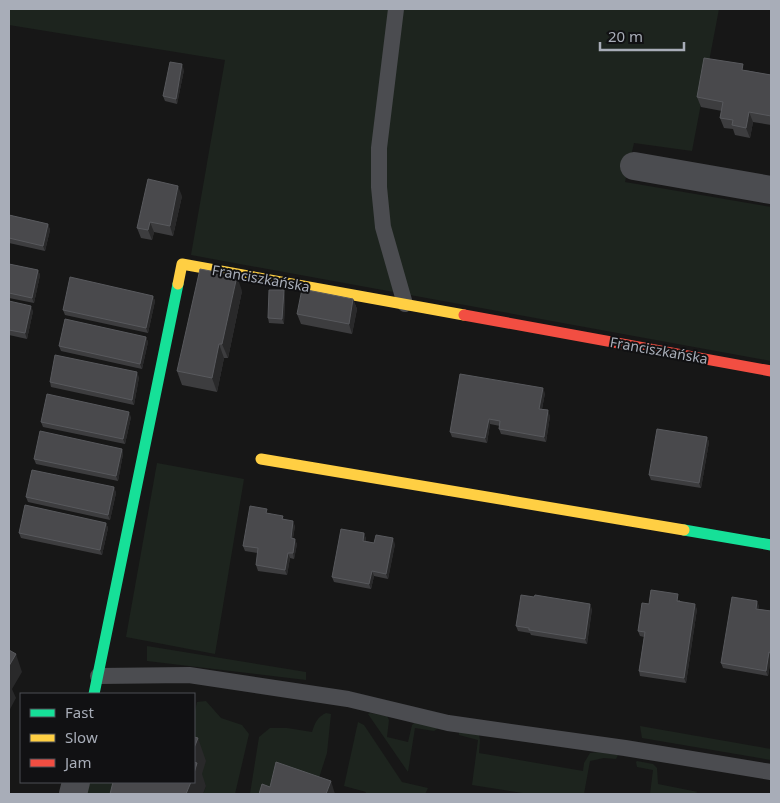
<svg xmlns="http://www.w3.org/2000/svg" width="780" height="803" viewBox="0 0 780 803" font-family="'Noto Sans',sans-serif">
<rect width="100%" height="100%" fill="#171717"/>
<!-- green -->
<path fill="#1d241e" d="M9,9H719L692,151L634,143L625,182L771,207V361L191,255L225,60L9,25Z
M157,463L244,479L215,654L126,637Z
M147,646L306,672V680L147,661Z
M206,701L221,718L242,725L249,734L235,794H203L206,786L194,758V715L197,702Z
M326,713L331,714L327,753L319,778L282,794H250L259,737L270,728H287L312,732C315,723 317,717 326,713Z
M370,713L387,716L389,720L387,737L408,742L412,725L415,722L436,724L437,729L434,731L415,728L408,772L368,714Z
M358,722L364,725L402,782L428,788L425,794H365L366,792L344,786Z
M640,726L771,749V760L642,738Z
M459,731L479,735L480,740L479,753L583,771L584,763L590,753L598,752L618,755L616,759L604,758L590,761L584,794H529L472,785L478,740L459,735Z
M637,761L653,764L657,768L658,784L698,792L692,794H650L653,770L637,767L636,762Z
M83,782H129L125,794H80Z"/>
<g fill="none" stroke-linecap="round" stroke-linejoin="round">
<!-- lane -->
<path stroke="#4b4c50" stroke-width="16" d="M396,9L379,148V187L383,227L405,304
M98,676L189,675L348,699L448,723L625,748L771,772"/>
<!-- street -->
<path stroke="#4b4c50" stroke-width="28" d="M634,166L771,190
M73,794L76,782"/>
<!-- fast -->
<path stroke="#16e098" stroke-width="11" d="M684,530L771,545
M94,694L178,284"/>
<!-- slow -->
<path stroke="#ffcf43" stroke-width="11" d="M178,284L182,264L464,315
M261,459L684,530"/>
<!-- jam -->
<path stroke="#f24e42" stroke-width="11" d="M464,315L771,371"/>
</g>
<!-- wall -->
<path fill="#3d3d3f" d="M184,70L177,104L165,101L163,96Z
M745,70L771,75V125L753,122L750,138L735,135L733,129L724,128L720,118L722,111L701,107L697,97Z
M182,196L173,236L154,232L152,240L141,238L137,228Z
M9,215L48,224L50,230L45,251L9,243Z
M9,264L38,270L40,275L34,303L9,298Z
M242,291L228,358H224L217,392L182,385L177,371Z
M285,295L284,324L269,323L268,318Z
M153,296L155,301L148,333L65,315L63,310Z
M353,299L357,309L352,334L301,324L297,314Z
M9,301L33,311L27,339L9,335Z
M146,337L148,342L142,369L61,351L59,346Z
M139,377L134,405L51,387L50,382Z
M545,393L542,409L550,416L546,442L501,434L499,429L500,426L490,424L487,443L452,437L450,432Z
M131,417L125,444L43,427L41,422Z
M707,437L709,442L701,488L651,480L649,475Z
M122,449L123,454L118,481L36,464L34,459Z
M114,487L116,493L110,520L28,502L26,497Z
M269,513L284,519L295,526L293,538L297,544L294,559L290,558L287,575L258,571L256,565L258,553L245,551L243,546Z
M106,523L108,528L102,555L21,538L19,533Z
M364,533L366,539V541L374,543L395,544L388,579L374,576L371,589L334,582L332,577Z
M680,600V601L697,609L686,683L640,676L639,671L644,637L640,636L638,631L649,604Z
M759,606L758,609L771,611V658L768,676L723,668L721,663Z
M592,609L587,644L531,635L530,633L518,631L516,626Z"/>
<!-- shaded-wall -->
<path fill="#29292a" d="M182,64L184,70L177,104L176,99Z
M749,112L753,122L750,138L746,128Z
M178,186L182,196L173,236L170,226Z
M150,222L154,232L152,240L148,230Z
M48,224L50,230L45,251L43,246Z
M38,270L40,275L34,303L32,298Z
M237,276L242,291L228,358L222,344Z
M284,290L285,295L284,324L282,319Z
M153,296L155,301L148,333L146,328Z
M353,299L357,309L352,334L349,324Z
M31,306L33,311L27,339L25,333Z
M146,337L148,342L142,369L140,364Z
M219,344L224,358L217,392L212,378Z
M137,372L139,377L134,405L132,400Z
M543,388L545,393L541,414L539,409Z
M548,410L550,416L546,442L544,437Z
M129,412L131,417L125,444L123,439Z
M489,419L490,424L487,443L485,438Z
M707,437L709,442L701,488L699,483Z
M122,449L123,454L118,481L116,476Z
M114,487L116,493L110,520L108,515Z
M293,521L295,526L292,543L291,538Z
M106,523L108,528L102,555L100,550Z
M364,533L366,539L365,546L363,541Z
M393,538L395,544L388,579L386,574Z
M295,539L297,544L294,559L293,553Z
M288,553L290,558L287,575L285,570Z
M372,571L374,576L371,589L369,584Z
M757,601L759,606L757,614L756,609Z
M590,604L592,609L587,644L585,639Z
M695,604L697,609L686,683L684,678Z
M769,652L771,658L768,676L766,671Z
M16,654L22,672L12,689L16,698L9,711V666Z
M198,738L206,761L202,774L206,786L203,794H186L191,782H194V748Z
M331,781L335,794H326Z"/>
<!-- building -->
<path fill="#49494c" stroke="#58595d" d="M704,58L743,64L742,70L771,75V116L749,112L746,128L732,125L733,120L720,118L723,102L697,97Z
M170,62L182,64L176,99L163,96Z
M148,179L178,186L170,226L150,222L148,230L137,228Z
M9,215L48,224L43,246L9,238Z
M9,264L38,270L32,298L9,293Z
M200,269L237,276L222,344H219L212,378L177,371Z
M70,277L153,296L146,328L63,310Z
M302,289L353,299L349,324L297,314Z
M269,290H284L282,319L268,318Z
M9,301L31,306L25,333L9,330Z
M65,319L146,337L140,364L59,346Z
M55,355L137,372L132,400L50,382Z
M460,374L543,388L539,409L548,410L544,437L499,429L500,421L489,419L485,438L450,432Z
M47,394L129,412L123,439L41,422Z
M657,429L707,437L699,483L649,475Z
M40,431L122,449L116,476L34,459Z
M32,470L114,487L108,515L26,497Z
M25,505L106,523L100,550L19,533Z
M250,506L267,509L266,513L283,516L282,519L293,521L291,538L295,539L293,553H288L285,570L256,565L258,548L243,546Z
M341,529L364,533L363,541L374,543L376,535L393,538L386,574L372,571L369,584L332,577Z
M651,590L678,594L677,601L695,604L684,678L639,671L645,632L638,631L642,603L649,604Z
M521,595L534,597L535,595L590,604L585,639L529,630V628L516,626Z
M732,597L757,601L756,609L771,611V653L769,652L766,671L721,663Z
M9,650L16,654L9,666Z
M194,737L198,738L194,748Z
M194,762L197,763L194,773Z
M276,762L331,781L326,794H259L262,784L270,787Z
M113,782H191L186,794H110Z"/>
<g text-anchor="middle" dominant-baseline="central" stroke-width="4" stroke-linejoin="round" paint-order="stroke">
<!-- street labels -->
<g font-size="14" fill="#a8adb8" stroke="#111113">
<text transform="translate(261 278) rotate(10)">Franciszkańska</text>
<text transform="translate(659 350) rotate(10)">Franciszkańska</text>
</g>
</g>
<!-- border -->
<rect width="780" height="803" fill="none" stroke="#a8adb8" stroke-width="20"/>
<!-- legend -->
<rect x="20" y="693" width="175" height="90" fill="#111113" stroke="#4d4f55"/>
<rect x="30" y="709" width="25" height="8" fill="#16e098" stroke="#4d4f55"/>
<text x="65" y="718" font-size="15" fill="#a8adb8">Fast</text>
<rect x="30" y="734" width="25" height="8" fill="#ffcf43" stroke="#4d4f55"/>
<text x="65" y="743" font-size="15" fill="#a8adb8">Slow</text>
<rect x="30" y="759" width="25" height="8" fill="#f24e42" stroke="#4d4f55"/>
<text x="65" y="768" font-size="15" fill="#a8adb8">Jam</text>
<!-- scale -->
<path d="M600 42v8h84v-8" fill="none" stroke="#a8adb8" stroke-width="2.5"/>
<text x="608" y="42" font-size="15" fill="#a8adb8" stroke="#111113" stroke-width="4" paint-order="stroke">20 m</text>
</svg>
